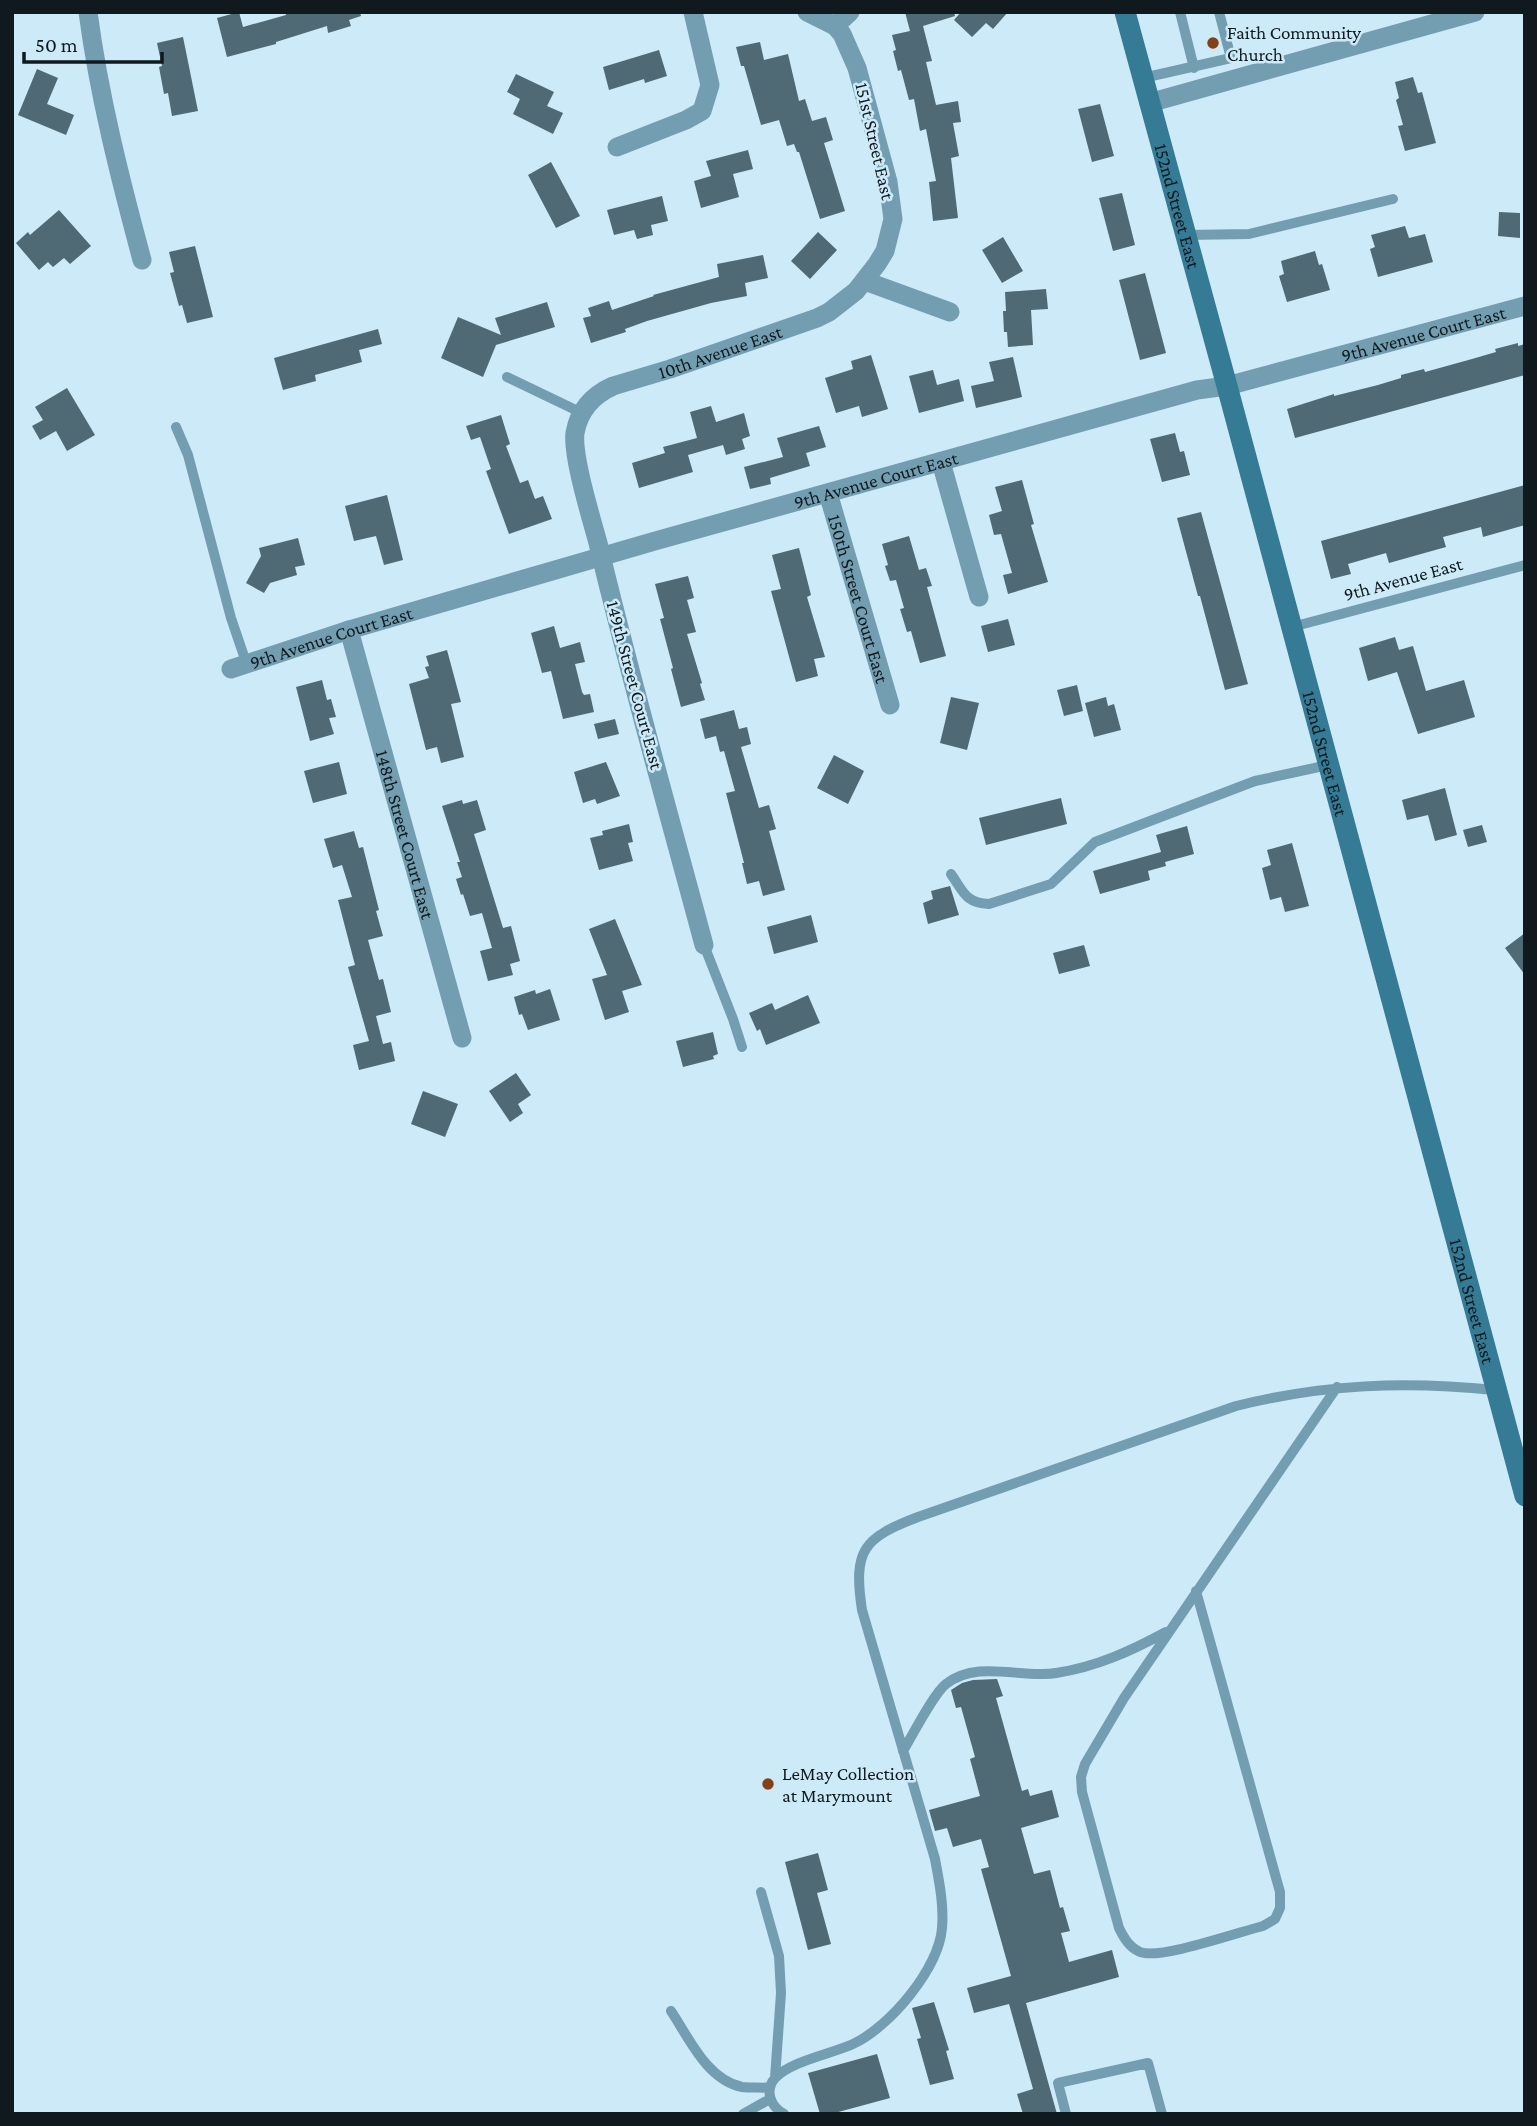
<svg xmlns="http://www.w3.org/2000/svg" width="1537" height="2126" viewBox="0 0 1537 2126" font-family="'Crimson Pro',serif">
<rect width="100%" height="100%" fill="#cdeaf8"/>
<!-- building -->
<path fill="#4f6975" d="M239,12L243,27L286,15L285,12H360L361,16L349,20L351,26L328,33L327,26L276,42V44L227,57L217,18Z
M905,12H954L955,16L923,26L932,61L926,62L936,105L958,101L961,122L953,123L959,156L951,158L958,218L933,221L929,182L936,181L926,129L920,131L914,99L909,100L901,70L898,71L893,51L896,50L892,35L910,31Z
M961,12H1008L993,29L986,23L972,37L954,20Z
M183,37L198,111L172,116L168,93L164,94L159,67L162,66L157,43Z
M760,42L764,60L788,54L799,101L805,99L812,121L826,117L833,140L824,143L845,211L820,219L799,152H797L794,144L787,146L779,120L761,125L744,66H741L736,47Z
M659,50L667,76L645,83L644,79L609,90L603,67Z
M37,69L58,78L47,104L74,115L66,135L18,115Z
M516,74L554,92L547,106L563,113L553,134L513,114L520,99L507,92Z
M1413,77L1418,93L1422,92L1436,143L1405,151L1398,126L1403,125L1396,100L1399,98L1395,82Z
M1100,104L1114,156L1092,162L1078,109Z
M748,150L753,169L733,174L739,197L701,208L694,181L711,176L706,161Z
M551,162L580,216L556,228L528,175Z
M1122,193L1135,245L1113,251L1099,198Z
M662,196L668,221L651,225L653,235L637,239L634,230L614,235L607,210Z
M59,210L91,246L70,264L64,258L53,267L48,262L39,270L16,243L28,232L30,235Z
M1499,212L1520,213V238L1498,236Z
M1405,226L1409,238L1425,234L1433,262L1378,277L1370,249L1375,247L1371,235Z
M818,232L837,250L810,279L791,261Z
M1003,237L1023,271L1002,283L982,250Z
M195,246L213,317L187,323L182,305L179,306L170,273L174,272L169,252Z
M1315,251L1319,265L1322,264L1330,290L1287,302L1279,276L1284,274L1281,261Z
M763,255L768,278L745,283L747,296L711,303L647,321L625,329L626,332L591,343L583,318L591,316L588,308L609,301L612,310L654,296L653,295L719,277L717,264Z
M1145,273L1166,353L1140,360L1119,280Z
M1046,289L1048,309L1031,310L1033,345L1008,347L1007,332H1004L1003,311H1006L1005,292Z
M547,302L555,327L496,345L483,377L441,358L458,317L501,335L495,318Z
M378,329L382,344L359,350L362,362L315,375L316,381L283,390L274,358Z
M1518,343V346L1525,344V375L1295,438L1287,409L1334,394V396L1378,385L1401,378V375L1424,369L1425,372L1472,359L1496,352L1495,349Z
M871,355L888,409L862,417L859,406L836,413L825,378L853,369L851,361Z
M1013,357L1022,397L976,408L971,386L994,381L989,362Z
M933,370L937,385L959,379L964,401L919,413L909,376Z
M67,388L95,435L67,451L56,431L40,440L32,426L43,420L35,407Z
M711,406L716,422L744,413L750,436L742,439L745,449L726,455L723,445L688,455L693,472L639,488L632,463L665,453L663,447L697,438L690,412Z
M501,415L510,444L506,446L520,483L528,480L535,499L543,496L552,519L509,534L486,471L491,469L480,437L471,440L466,426Z
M819,426L826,447L806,453L810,466L770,478L771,484L750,489L744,467L783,457L777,438Z
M1175,433L1180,452L1184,451L1190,475L1162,482L1150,439Z
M1022,480L1034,524L1031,525L1048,582L1008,594L1003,575L1012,573L1001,534L994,535L989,515L1002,511L995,487Z
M1525,485V525L1483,537L1481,527L1443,537L1446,547L1389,563L1386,553L1348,564L1351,574L1331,579L1321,541Z
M387,495L403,560L384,565L376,536L354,541L345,506Z
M1201,512L1248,684L1225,690L1200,596H1198L1177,518Z
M909,536L919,570L926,568L932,586L927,587L946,656L920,663L911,631L907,632L900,609L904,608L896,580L890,581L885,566L888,565L882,544Z
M298,538L305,565L295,567L297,575L270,583L264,593L246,583L261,556L259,548Z
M799,548L811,595L807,597L825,657L814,659L818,676L796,682L771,591L781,589L772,555Z
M688,576L694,598L687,600L696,632L687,634L702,683L700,684L705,700L681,707L671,669L673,668L660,619L664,618L655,584Z
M1008,619L1015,645L988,652L981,626Z
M554,626L560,648L580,642L585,662L575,664L582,692L584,695L590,694L594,712L563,719L551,671L542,673L531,633Z
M1395,637L1399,650L1413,646L1426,691L1464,680L1475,717L1418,734L1397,672L1368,681L1359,648Z
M447,650L461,702L451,704L464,757L441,763L437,747L426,750L409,684L429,678L425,667L429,666L426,656Z
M322,680L327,700L331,699L336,717L329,718L334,734L310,741L296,687Z
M1077,685L1083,711L1064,716L1057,690Z
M951,697L979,703L967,750L940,743Z
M1106,697L1108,706L1114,704L1121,730L1094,737L1085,703Z
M734,710L739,729L747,727L751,744L741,747L759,808L769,805L776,829L769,831L785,890L763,896L759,881L747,884L742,863H744L726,793L735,791L724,751L720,752L716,736L705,739L700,719Z
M615,719L619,734L598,739L594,724Z
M834,755L864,771L848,804L817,788Z
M339,762L347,794L313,803L304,771Z
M606,762L620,796L597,804L595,799L583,803L574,772Z
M1445,788L1457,835L1435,841L1428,815L1407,820L1402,800Z
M1061,798L1067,824L986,845L979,818Z
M462,800L463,804L477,800L486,830L474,834L503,928L511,926L520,961L510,964L513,975L488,981L480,951L492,948L482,913L470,916L463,894L461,895L456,879L462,877L457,862H460L442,806Z
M629,824L633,842L628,843L633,861L599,870L590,838L603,835L602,831Z
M1482,825L1487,842L1468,847L1463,830Z
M1187,826L1194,854L1165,862L1166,866L1148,871L1150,880L1100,894L1093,871L1161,852L1156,835Z
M354,831L359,848L363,847L379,910L376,911L383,936L368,940L379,980L383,979L391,1012L376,1016L383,1044L391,1042L395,1061L359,1070L353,1045L369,1041L348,967L355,965L338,900L352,897L342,865L333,868L324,839Z
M1292,843L1309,906L1285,912L1281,897L1270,900L1262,868L1271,865L1267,850Z
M950,886L959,915L928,924L923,903L933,899L931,891Z
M811,915L818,942L774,954L767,927Z
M615,919L642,985L622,991L629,1012L605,1020L592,979L607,975L589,929Z
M1525,933V975L1505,948Z
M1084,945L1090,966L1059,974L1053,953Z
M550,989L560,1020L528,1030L522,1014L519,1015L514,997L535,990L536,994Z
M808,995L820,1023L766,1045L760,1029L757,1031L749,1013L772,1003L775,1010Z
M713,1032L718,1054L713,1056L714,1059L683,1067L676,1041Z
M516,1073L531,1095L518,1104L523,1113L510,1122L489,1091Z
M423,1091L458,1104L445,1137L411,1124Z
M997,1679L1003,1696L996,1698L1022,1791L1028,1789L1030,1796L1052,1790L1059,1817L1021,1828L1034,1874L1050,1870L1060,1908L1063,1907L1070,1931L1061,1933L1069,1962L1112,1950L1119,1977L1026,2003L1057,2114H1023L1017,2094L1033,2089L1009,2004L974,2013L967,1988L1011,1976L981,1869L989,1867L981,1839L953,1847L947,1828L935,1831L929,1810L980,1796L970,1759L975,1757L961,1707L956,1708L951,1690L962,1683L973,1680Z
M818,1853L828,1890L817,1893L831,1944L808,1950L785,1862Z
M934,2002L949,2050L946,2051L954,2079L930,2085L917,2039L921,2038L912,2008Z
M877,2054L890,2098L831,2114H820L808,2073Z"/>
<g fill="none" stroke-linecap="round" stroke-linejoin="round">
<!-- lane -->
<path stroke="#739eb1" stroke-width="10" d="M1180,12L1194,68
M1143,78L1231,58L1219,12
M1186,235L1249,234L1393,199
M507,377L582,413
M176,427L188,455L231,618L246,662
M1292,627L1525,565
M951,874C963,891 965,903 989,904L1051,884L1095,842L1255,781L1328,765
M704,945L733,1019L742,1047
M1196,1591L1280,1892V1908L1275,1919L1263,1926C1239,1932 1159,1960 1140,1952C1129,1947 1124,1938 1119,1928L1082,1792L1081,1777L1085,1764L1124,1698L1337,1387
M903,1751C912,1736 934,1693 946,1684C978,1659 1021,1679 1056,1673C1096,1667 1131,1651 1166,1632
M761,1892L779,1956L781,1993L775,2078
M671,2011C689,2038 707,2080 742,2087C750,2088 760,2087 769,2088
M743,2114L770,2099
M784,2114C771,2107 764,2091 775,2078C791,2061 831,2054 853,2044C890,2027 939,1968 942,1928C944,1904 939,1881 935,1859L862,1610C853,1550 863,1538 918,1517L1236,1406C1324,1384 1405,1381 1495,1390
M1066,2114L1058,2083L1148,2063L1162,2114"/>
<!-- street -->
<g stroke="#739eb1" stroke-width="19">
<path d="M88,12C99,96 120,178 142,260"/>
<path d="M835,26L850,12"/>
<path d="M1149,103L1475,12"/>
<path d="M617,147L686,120L702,111L710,85L693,12"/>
<path d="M865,281L950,312"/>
<path d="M941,462L979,597"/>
<path id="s1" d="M828,493L890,705"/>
<path id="s2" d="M349,630L462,1038"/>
<path id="s3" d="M231,669L349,630L655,541L1197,390L1227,386L1525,306"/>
<path id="s4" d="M704,945C668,811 630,677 598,543C591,517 572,456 575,433C579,410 593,395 613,386L670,369L817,318L829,312L856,291L877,264L885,251L893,219L888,182L857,68L842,34L835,26L807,12"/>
</g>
<!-- secondary -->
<path stroke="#357b96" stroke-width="21" id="s5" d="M1125,12L1227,386L1525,1496"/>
</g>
<!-- markers -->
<g fill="#854018" stroke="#cdeaf8" stroke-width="2.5">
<circle cx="1213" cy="43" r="7"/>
<circle cx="768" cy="1784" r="7"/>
</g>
<g text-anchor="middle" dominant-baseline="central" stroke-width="5" stroke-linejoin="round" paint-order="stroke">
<!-- poi labels -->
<g font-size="19" fill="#0f191e" stroke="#cdeaf8" text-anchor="start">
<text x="1227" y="32">Faith Community<tspan x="1227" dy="22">Church</tspan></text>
<text x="782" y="1773">LeMay Collection<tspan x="782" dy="22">at Marymount</tspan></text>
</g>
<!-- street labels -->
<g font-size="19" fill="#0f191e" stroke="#cdeaf8">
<text transform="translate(875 141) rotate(77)">151st Street East</text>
<text stroke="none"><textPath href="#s5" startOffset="201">152nd Street East</textPath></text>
<text stroke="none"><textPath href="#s3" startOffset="1239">9th Avenue Court East</textPath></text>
<text stroke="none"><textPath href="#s4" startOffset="704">10th Avenue East</textPath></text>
<text stroke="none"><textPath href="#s3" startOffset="672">9th Avenue Court East</textPath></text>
<text transform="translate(1403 579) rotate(-15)">9th Avenue East</text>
<text stroke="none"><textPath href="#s1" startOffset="110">150th Street Court East</textPath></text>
<text stroke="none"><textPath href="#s3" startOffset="105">9th Avenue Court East</textPath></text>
<text transform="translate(635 685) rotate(75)">149th Street Court East</text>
<text stroke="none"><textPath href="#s5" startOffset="768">152nd Street East</textPath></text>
<text stroke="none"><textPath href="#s2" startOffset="212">148th Street Court East</textPath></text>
<text stroke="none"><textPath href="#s5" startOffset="1335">152nd Street East</textPath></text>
</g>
</g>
<!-- border -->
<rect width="1537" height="2126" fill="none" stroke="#0f191e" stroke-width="28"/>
<!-- scale -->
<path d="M24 52v10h138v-10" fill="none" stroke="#0f191e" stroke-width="3.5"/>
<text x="35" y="52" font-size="21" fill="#0f191e" stroke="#cdeaf8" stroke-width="5" paint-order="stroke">50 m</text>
</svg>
